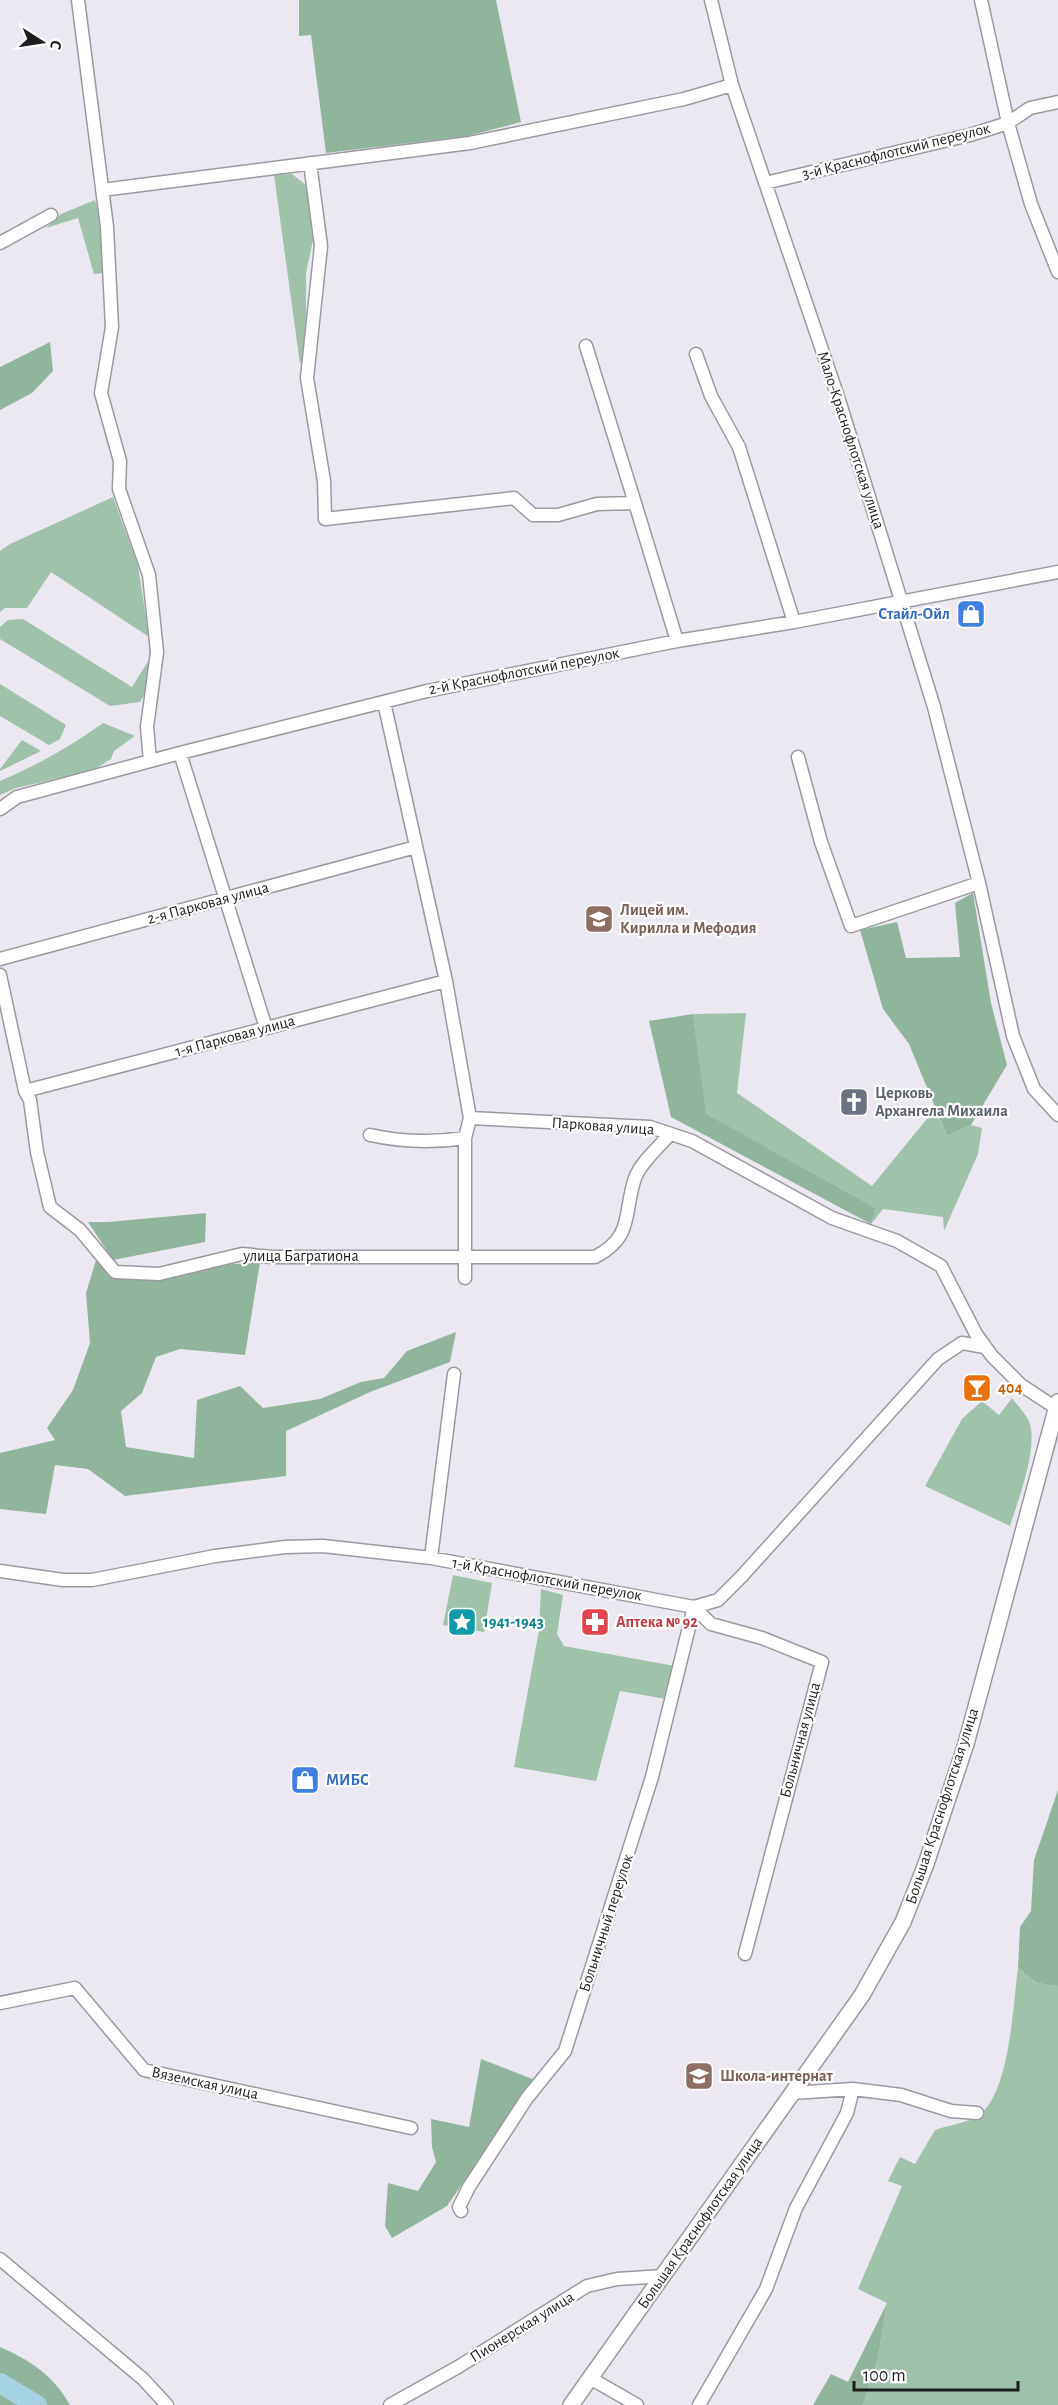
<svg xmlns="http://www.w3.org/2000/svg" width="1058" height="2405" viewBox="0 0 1058 2405" font-family="'Alegreya Sans',sans-serif">
<rect width="100%" height="100%" fill="#ebe8f1"/>
<!-- green -->
<path fill="#a0c2ab" d="M292,174L306,185L313,240L306,273V352L300,364L274,175Z
M95,200C103,225 104,248 103,273L94,274L78,218L46,228L61,214Z
M113,497L138,566L149,637L51,572L27,608H5L0,612V551L10,544Z
M23,619L132,687L154,652L148,688L140,702L110,706L0,639V627L8,620Z
M0,684L66,725L60,739L49,745L0,716Z
M103,723L135,736L114,751L111,759L94,770L16,788L0,795V781C37,765 70,747 103,723Z
M22,740L41,751L0,771V769Z
M746,1013L737,1093L872,1186L935,1109L947,1136L971,1125L982,1128L978,1154L944,1231L943,1217L883,1209L871,1224L876,1208L705,1114L693,1014Z
M1012,1398C1017,1405 1025,1413 1029,1421C1039,1447 1018,1500 1010,1526L925,1486L962,1419L982,1401L999,1415Z
M453,1575L492,1583L484,1632L443,1625Z
M541,1589L563,1595L557,1634L564,1646L675,1666L666,1699L620,1691L596,1781L514,1767L539,1630Z
M1018,1968L1037,1983L1058,1986V2405H863L878,2358L887,2303L858,2289L902,2186L888,2181L900,2157L915,2164L935,2130C948,2125 968,2123 979,2115C1010,2093 1013,2004 1018,1968Z"/>
<!-- forest -->
<path fill="#91b49d" d="M299,0H496L521,122L468,136L326,153L311,35L299,36Z
M50,342L53,371L32,393L0,410V367Z
M973,893L991,1003L1007,1065L971,1125L947,1136L909,1044L883,1009L860,930L897,922L906,958L960,957L955,903Z
M693,1014L706,1114L876,1208L871,1224L671,1117L649,1021Z
M206,1213L205,1242L113,1260L88,1222H108Z
M87,1244L113,1274L260,1262L245,1355L180,1349L156,1357L142,1393L121,1411L126,1447L194,1458L197,1400L240,1386L263,1408L320,1399L361,1382L384,1378L407,1351L456,1332L450,1362L370,1392L286,1431V1476L125,1496L88,1469L55,1465L46,1514L0,1509V1453L55,1440L47,1428L73,1390L90,1343L86,1293L96,1260Z
M1058,1790V1986L1037,1983L1018,1968L1020,1927L1031,1911L1034,1860Z
M481,2059L535,2080L447,2206L392,2238L385,2226L388,2183L418,2191L436,2162L432,2147L431,2119L469,2127Z
M887,2303L878,2358L863,2405H813L831,2374L848,2382Z
M0,2347C30,2360 54,2376 70,2405H0Z"/>
<g fill="none" stroke-linecap="round" stroke-linejoin="round">
<!-- river -->
<path stroke="#a5d3e1" stroke-width="20" d="M0,2383L37,2405"/>
<!-- minor casing -->
<g stroke="#9b98a0" stroke-width="15">
<path id="minor" d="M78,0L107,227L112,327L101,393L120,461L119,489L149,575L157,652L147,727L150,761
M711,0L732,85L839,400L934,707L979,883L1013,1036L1034,1089L1058,1115
M981,0L1008,123L1031,204L1058,272
M310,163L321,246L307,378L324,481L325,519L514,498L533,515H558L597,504L635,503L677,641
M765,183L970,135L1008,123L1030,108L1058,102
M102,190L470,143L684,99L732,85
M0,243L51,215
M586,346L635,503
M696,354L711,396L739,447L794,622
M384,702L446,981L470,1118L650,1127L692,1141L832,1218L897,1241L941,1266L976,1334L992,1356L1021,1385L1056,1408
M180,753L266,1028
M798,757L821,842L851,926L979,883
M0,809L17,797L180,753L427,691L677,641L794,622L1058,572
M0,959L416,847
M0,975L25,1091L30,1100L37,1152L50,1207L80,1230L115,1272L159,1274L242,1254L272,1257H595C634,1237 623,1214 635,1178C640,1163 660,1146 670,1134
M25,1091L446,981
M370,1135C402,1142 432,1143 465,1138
M465,1278V1138L470,1118
M431,1558L454,1374
M0,1571L63,1580H92L215,1556L285,1547L323,1546L431,1558L694,1607L718,1600L742,1576L938,1359L962,1343L985,1347
M694,1607L711,1624L762,1638L822,1662L745,1954
M0,2003L75,1988L144,2070L411,2128
M792,2093L853,2089L901,2095L951,2111L977,2113
M461,2211L459,2207L469,2187L527,2098L565,2051L652,1777L694,1607
M0,2259L143,2379L167,2405
M590,2378L637,2405
M390,2405L458,2367L587,2286L617,2279L664,2276
M699,2405L766,2289L796,2208L847,2113L853,2089"/>
</g>
<!-- major casing -->
<g stroke="#9b98a0" stroke-width="18">
<path id="major" d="M571,2405L862,1995L903,1922L926,1864L966,1744L1058,1402"/>
</g>
<!-- minor -->
<use href="#minor" stroke="#fff" stroke-width="12"/>
<!-- major -->
<use href="#major" stroke="#fff" stroke-width="15"/>
</g>
<!-- icons -->
<defs>
<g id="shop-square" transform="scale(1.5)"><rect x="-9" y="-9" width="18" height="18" rx="4" fill="#3f7fe0" stroke="#fff"/><path d="M-5-2.5h2.3a2.7 3.5 0 0 1 5.4 0H5L5.5 6h-11ZM-1.5-2.5h3a1.5 2.3 0 0 0-3 0Z" fill="#fff"/></g>
<g id="school-square" transform="scale(1.5)"><rect x="-9" y="-9" width="18" height="18" rx="4" fill="#8d6e63" stroke="#fff"/><path d="M0-5L7-2L0 1L-7-2ZM-4 1L0 2.5L4 1V4Q0 6-4 4Z" fill="#fff"/></g>
<g id="church-square" transform="scale(1.5)"><rect x="-9" y="-9" width="18" height="18" rx="4" fill="#6b7280" stroke="#fff"/><path d="M-1.2-6h2.4v3.5h3.3v2.4h-3.3V6h-2.4V-.1h-3.3v-2.4h3.3Z" fill="#fff"/></g>
<g id="bar-square" transform="scale(1.5)"><rect x="-9" y="-9" width="18" height="18" rx="4" fill="#e8710a" stroke="#fff"/><path d="M-6-5H6L.8 .8V4.5H3.5V6h-7V4.5H-.8V.8Z" fill="#fff"/></g>
<g id="sight-square" transform="scale(1.5)"><rect x="-9" y="-9" width="18" height="18" rx="4" fill="#0f9aa8" stroke="#fff"/><path d="M0-6L1.8-2.2L6-1.7L2.9 1.2L3.7 5.4L0 3.3L-3.7 5.4L-2.9 1.2L-6-1.7L-1.8-2.2Z" fill="#fff"/></g>
<g id="pharmacy-square" transform="scale(1.5)"><rect x="-9" y="-9" width="18" height="18" rx="4" fill="#e0444e" stroke="#fff"/><path d="M-2-6h4v4h4v4h-4v4h-4v-4h-4v-4h4Z" fill="#fff"/></g>
</defs>
<g fill-rule="evenodd">
<use href="#shop-square" x="971" y="614"/>
<use href="#school-square" x="599" y="919"/>
<use href="#church-square" x="854" y="1102"/>
<use href="#bar-square" x="977" y="1388"/>
<use href="#sight-square" x="462" y="1622"/>
<use href="#pharmacy-square" x="595" y="1622"/>
<use href="#shop-square" x="305" y="1780"/>
<use href="#school-square" x="699" y="2076"/>
</g>
<g text-anchor="middle" dominant-baseline="central" stroke-width="4.5" stroke-linejoin="round" paint-order="stroke">
<!-- street labels -->
<g font-size="16" fill="#1d1c1f" stroke="#fff">
<text transform="translate(896 151) rotate(-14)">3-й Краснофлотский переулок</text>
<text transform="translate(851 440) rotate(72)">Мало-Краснофлотская улица</text>
<text transform="translate(524 671) rotate(-11)">2-й Краснофлотский переулок</text>
<text transform="translate(208 903) rotate(-15)">2-я Парковая улица</text>
<text transform="translate(235 1036) rotate(-15)">1-я Парковая улица</text>
<text transform="translate(603 1126) rotate(4)">Парковая улица</text>
<text x="301" y="1256">улица Багратиона</text>
<text transform="translate(547 1579) rotate(10)">1-й Краснофлотский переулок</text>
<text transform="translate(800 1740) rotate(-75)">Больничная улица</text>
<text transform="translate(942 1806) rotate(-72)">Большая Краснофлотская улица</text>
<text transform="translate(606 1923) rotate(-72)">Больничный переулок</text>
<text transform="translate(205 2083) rotate(12)">Вяземская улица</text>
<text transform="translate(700 2223) rotate(-55)">Большая Краснофлотская улица</text>
<text transform="translate(522 2327) rotate(-32)">Пионерская улица</text>
</g>
<!-- shop labels -->
<g font-size="16" font-weight="bold" fill="#366cbe" stroke="#fff" text-anchor="end">
<text x="950" y="614">Стайл-Ойл</text>
<text x="326" y="1780" text-anchor="start">МИБС</text>
</g>
<!-- education labels -->
<g font-size="16" font-weight="bold" fill="#785e54" stroke="#fff" text-anchor="start">
<text x="620" y="910">Лицей им.<tspan x="620" dy="18">Кирилла и Мефодия</tspan></text>
<text x="720" y="2076">Школа-интернат</text>
</g>
<!-- worship labels -->
<g font-size="16" font-weight="bold" fill="#5b616d" stroke="#fff" text-anchor="start">
<text x="875" y="1093">Церковь<tspan x="875" dy="18">Архангела Михаила</tspan></text>
</g>
<!-- food labels -->
<g font-size="16" font-weight="bold" fill="#c56008" stroke="#fff" text-anchor="start">
<text x="998" y="1388">404</text>
</g>
<!-- culture labels -->
<g font-size="16" font-weight="bold" fill="#0d838f" stroke="#fff" text-anchor="start">
<text x="483" y="1622">1941-1943</text>
</g>
<!-- health labels -->
<g font-size="16" font-weight="bold" fill="#be3a42" stroke="#fff" text-anchor="start">
<text x="616" y="1622">Аптека № 92</text>
</g>
</g>
<!-- north arrow -->
<g transform="translate(42 42) rotate(102)" stroke="#ffffff" stroke-width="4.5" paint-order="stroke">
<path d="M0-4.5L10 22L0 15L-10 22Z" fill="#1d1c1f"/>
<text y="-9" font-size="16" font-weight="bold" text-anchor="middle" fill="#1d1c1f">С</text>
</g>
<!-- scale -->
<path d="M854 2381v9h164v-9" fill="none" stroke="#1d1c1f" stroke-width="3"/>
<text x="863" y="2381" font-size="18" fill="#1d1c1f" stroke="#ffffff" stroke-width="4.5" paint-order="stroke">100 m</text>
</svg>
